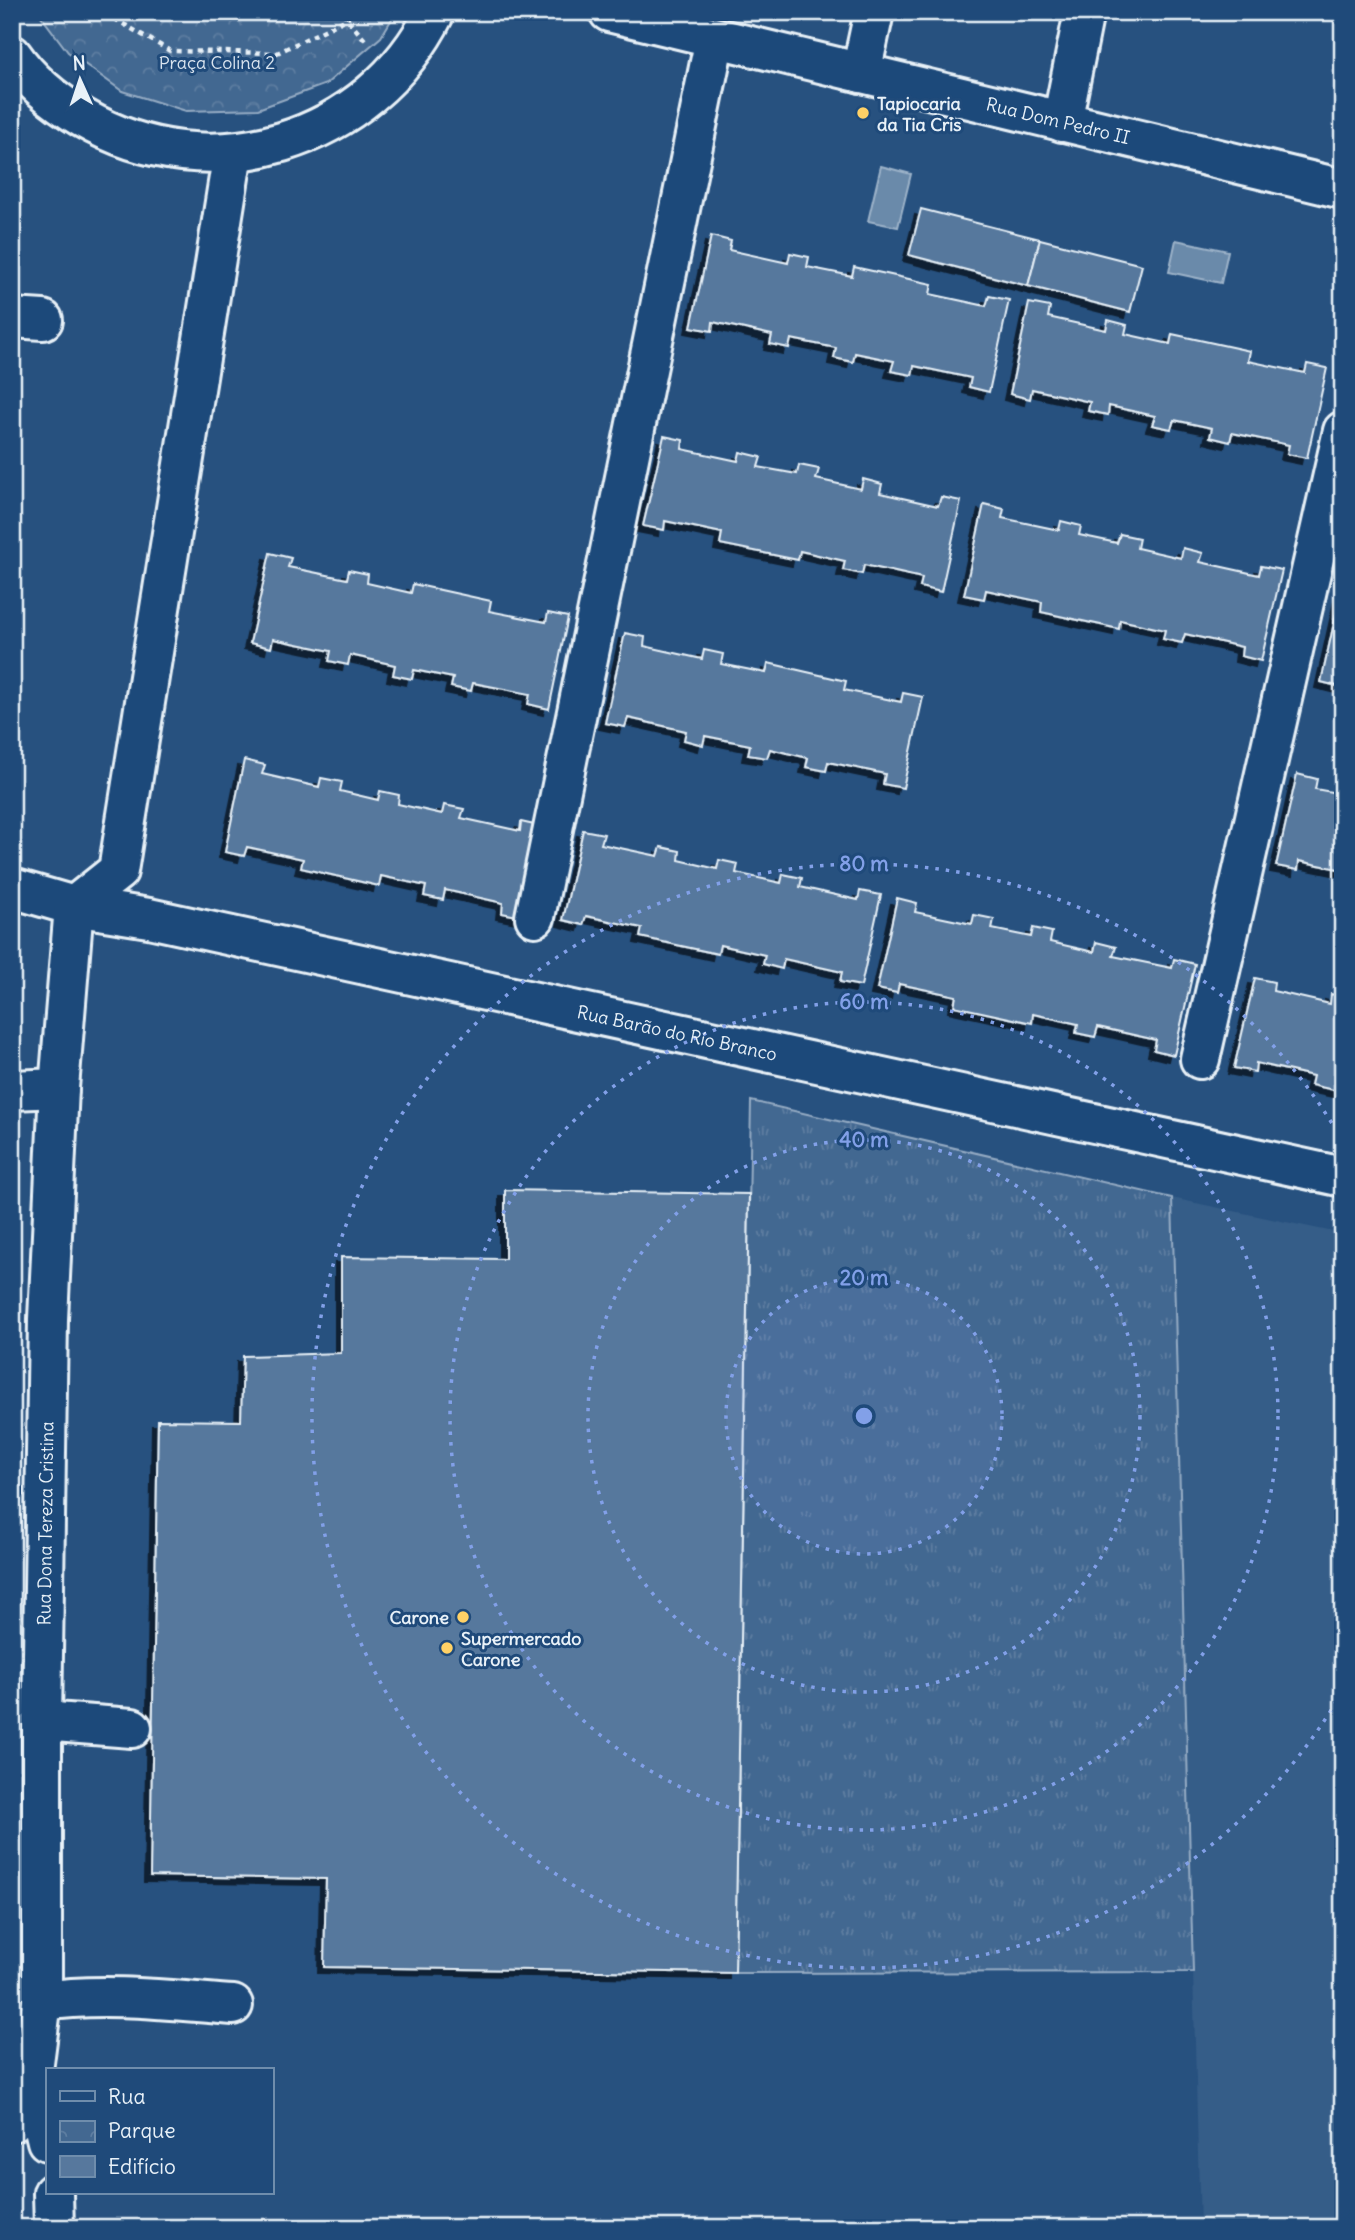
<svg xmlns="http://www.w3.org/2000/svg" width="1355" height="2240" font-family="Delius,sans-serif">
  <defs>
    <pattern id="grass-tufts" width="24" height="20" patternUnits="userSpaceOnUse" patternTransform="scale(1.75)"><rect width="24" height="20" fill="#436891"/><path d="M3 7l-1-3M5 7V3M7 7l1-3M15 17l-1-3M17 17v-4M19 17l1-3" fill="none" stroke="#5e7ea1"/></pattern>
    <pattern id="park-crowns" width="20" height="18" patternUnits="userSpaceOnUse" patternTransform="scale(1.75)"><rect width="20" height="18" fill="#436891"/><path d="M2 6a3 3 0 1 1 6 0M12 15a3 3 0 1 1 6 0" fill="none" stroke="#5e7ea1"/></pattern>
    <filter id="shadow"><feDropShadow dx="-6" dy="6" stdDeviation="0" flood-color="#0009"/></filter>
  </defs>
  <rect width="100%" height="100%" fill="#27517f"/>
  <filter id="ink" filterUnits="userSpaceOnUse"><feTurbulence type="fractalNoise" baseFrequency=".0143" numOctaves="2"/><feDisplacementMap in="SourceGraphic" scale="14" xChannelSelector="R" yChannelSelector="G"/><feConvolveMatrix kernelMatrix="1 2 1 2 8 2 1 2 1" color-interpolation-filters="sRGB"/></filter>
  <g filter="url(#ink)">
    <!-- built -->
    <path fill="#355d88" d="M1172,1198L1343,1234V2228H1200Z"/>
    <!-- grass -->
    <path fill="url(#grass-tufts)" stroke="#96acc4" stroke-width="2" d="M751,1101L1172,1198L1193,1972L735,1973Z"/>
    <!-- park -->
    <path fill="url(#park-crowns)" stroke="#96acc4" stroke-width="2" d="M38,12H396L381,37L326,84L258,109L186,111L122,91L68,52Z"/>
    <!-- water -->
    <g fill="#6b8aaa" stroke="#9db3c9" stroke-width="2">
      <path d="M881,166L911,174L898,227L868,221Z"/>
      <path d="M1176,240L1228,251L1221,283L1169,272Z"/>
    </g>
    <!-- building -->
    <g fill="#57789d" stroke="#e8f1f8" stroke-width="2" filter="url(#shadow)">
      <path d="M921,209L1040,239L1028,286L909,255Z"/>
      <path d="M711,236L731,241L729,250L788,263L790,253L809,257L807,267L852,276L854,267L932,284L930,294L986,306L989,296L1009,300L989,392L969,387L971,378L914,366L912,375L891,371L894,361L855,353L853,362L834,358L836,348L791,339L789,348L770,344L772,335L713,322L712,331L691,327Z"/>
      <path d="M1040,239L1142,265L1130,312L1028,286Z"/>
      <path d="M1029,303L1050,307L1048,317L1106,330L1108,320L1127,325L1125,334L1170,344L1172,334L1250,351L1248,361L1305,373L1307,364L1327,368L1307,458L1287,454L1289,445L1232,433L1230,442L1210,437L1212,428L1174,420L1171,429L1152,425L1155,416L1109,406L1108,415L1088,411L1090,402L1032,389L1030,399L1010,394Z"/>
      <path d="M664,436L683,440L682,449L738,461L740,452L761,457L758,467L797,474L799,465L819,469L816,479L861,489L863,479L882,484L880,493L938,506L941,497L961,501L941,592L920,587L922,578L864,565L862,574L843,570L845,561L800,551L798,560L720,544L722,533L665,521L664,530L643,526Z"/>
      <path d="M984,504L1004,509L1002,518L1059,530L1061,521L1081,526L1079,535L1117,543L1120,534L1139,538L1137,548L1181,558L1183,548L1203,553L1200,562L1259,575L1261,566L1282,570L1261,661L1241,656L1242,647L1185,634L1182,643L1163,639L1165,630L1120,620L1119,629L1041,612L1042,602L986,590L984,599L964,595Z"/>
      <path d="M270,553L291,558L288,567L347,579L349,570L368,574L367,583L411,593L413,584L491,601L489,611L546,622L548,613L568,617L549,709L528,704L530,694L473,683L471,691L451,687L453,678L414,670L412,679L393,675L395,665L350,655L348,665L329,661L331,651L273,639L271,648L250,643Z"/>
      <path d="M1341,591L1343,678L1341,687L1321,682Z"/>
      <path d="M625,633L645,637L644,646L702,659L704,650L723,654L721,664L766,673L768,663L846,681L844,690L901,702L903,693L923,697L903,788L883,784L885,774L828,762L826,771L806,767L808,758L770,749L767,758L748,755L750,745L705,736L703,745L684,740L686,731L628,718L625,727L605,723Z"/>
      <path d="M244,760L265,765L262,774L319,787L321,778L342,782L340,791L378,800L380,791L399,795L398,804L442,814L444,805L464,809L461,818L520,831L521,822L543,827L522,917L502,913L503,903L445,890L443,900L424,896L426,886L381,876L379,886L301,868L303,859L247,847L244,856L225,852Z"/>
      <path d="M1297,774L1317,779L1315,789L1343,794V870L1299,861L1298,870L1276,866Z"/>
      <path d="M583,830L604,834L601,844L658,856L661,847L680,851L679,860L717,869L719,860L738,864L736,873L781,883L783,874L802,878L800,887L858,900L860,891L881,895L861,986L840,982L842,972L784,959L782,969L763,964L765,955L720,945L718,954L640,937L642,928L586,916L583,925L563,920Z"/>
      <path d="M897,898L917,903L915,912L972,924L974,915L994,919L992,929L1031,937L1033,928L1052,932L1050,942L1094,952L1096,942L1116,947L1113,956L1172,968L1174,959L1195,964L1174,1055L1154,1050L1156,1040L1098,1027L1095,1037L1076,1033L1078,1024L1033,1014L1032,1023L954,1006L956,996L899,984L897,993L877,989Z"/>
      <path d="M1255,978L1274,982L1273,991L1330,1004L1331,994L1343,997V1092L1311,1085L1313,1076L1256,1063L1255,1072L1234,1068Z"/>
      <path d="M505,1190L749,1194L735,1973L324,1967L326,1879L150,1876L158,1420L241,1421L243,1356L341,1353V1257L505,1259Z"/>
    </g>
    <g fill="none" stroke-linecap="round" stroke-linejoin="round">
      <!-- minor casing -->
      <g stroke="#e8f1f8" stroke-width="44">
        <g id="minor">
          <path id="s1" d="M609,12L1343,189"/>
          <path d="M12,55C30,81 56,102 83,118C210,192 370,143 435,12"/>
          <path d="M861,73L874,12"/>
          <path d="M1062,122L1084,12"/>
          <path d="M12,318L43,320"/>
          <path id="s2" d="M12,888L74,906L149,918L1343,1177"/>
          <path d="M535,917L715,38"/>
          <path d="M1200,1059L1343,431"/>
          <path d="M12,1090L59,1088"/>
          <path d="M42,1721L132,1728"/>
          <path d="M42,2001C106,1992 169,2000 233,2005"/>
          <path id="s3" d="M47,2141L32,2078L42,2001V1721L48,1319L59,1088L74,906L118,871L233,152"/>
          <path d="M53,2193L54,2228"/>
        </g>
      </g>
      <!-- major casing -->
      <g stroke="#e8f1f8" stroke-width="44">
        <path id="major" d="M12,2122L18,2103L32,2078"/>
      </g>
      <!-- path -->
      <g stroke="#e8f1f8" stroke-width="4.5" stroke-dasharray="5 5" stroke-linecap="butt">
        <path d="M107,12L113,18L170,51L277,53L347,19L351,12"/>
        <path d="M344,12L347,19L365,40"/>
      </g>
      <!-- minor -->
      <use href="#minor" stroke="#1f4a7a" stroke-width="38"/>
      <!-- major -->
      <use href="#major" stroke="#1f4a7a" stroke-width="38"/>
    </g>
  </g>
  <!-- distance rings -->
  <circle cx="864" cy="1416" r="138" fill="#82a0e8" fill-opacity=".12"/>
  <g fill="none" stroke="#82a0e8" stroke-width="3.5" stroke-dasharray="3.5 7">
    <circle cx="864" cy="1416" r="138"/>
    <circle cx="864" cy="1416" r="276"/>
    <circle cx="864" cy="1416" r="414"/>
    <path d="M1342 1692A552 552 0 1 1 1342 1140"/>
  </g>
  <!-- markers -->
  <g fill="#ffd166" stroke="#1f4a7a" stroke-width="2.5">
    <circle cx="863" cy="113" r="7"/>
    <circle cx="463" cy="1617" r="7"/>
    <circle cx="447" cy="1648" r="7"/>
  </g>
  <g text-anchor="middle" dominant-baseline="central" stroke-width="6" stroke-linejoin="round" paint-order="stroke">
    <!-- park labels -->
    <g font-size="18" fill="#d8e3ee" stroke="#1f4a7a">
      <text x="217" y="62">Praça Colina 2</text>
    </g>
    <!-- poi labels -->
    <g font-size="18" font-weight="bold" fill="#e8f1f8" stroke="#1f4a7a" text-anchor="start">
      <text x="877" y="103">Tapiocaria<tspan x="877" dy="21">da Tia Cris</tspan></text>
      <text x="449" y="1617" text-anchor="end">Carone</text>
      <text x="461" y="1638">Supermercado<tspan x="461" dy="21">Carone</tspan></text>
    </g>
    <!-- street labels -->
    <g font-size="18" fill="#e8f1f8" stroke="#1f4a7a">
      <text stroke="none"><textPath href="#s1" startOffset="462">Rua Dom Pedro II</textPath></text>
      <text stroke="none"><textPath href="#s2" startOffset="681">Rua Barão do Río Branco</textPath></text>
      <text stroke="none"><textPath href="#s3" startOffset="620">Rua Dona Tereza Cristina</textPath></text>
    </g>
  </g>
  <circle cx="864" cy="1416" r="10" fill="#82a0e8" stroke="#1f4a7a" stroke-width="3.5"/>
  <g font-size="21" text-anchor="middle" font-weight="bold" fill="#82a0e8" stroke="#1f4a7a" stroke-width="6" stroke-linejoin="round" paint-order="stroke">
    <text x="864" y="871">80 m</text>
    <text x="864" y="1009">60 m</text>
    <text x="864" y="1147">40 m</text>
    <text x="864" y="1285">20 m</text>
  </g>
  <!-- margin -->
  <rect width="1355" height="2240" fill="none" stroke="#1f4a7a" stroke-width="42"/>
  <rect x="21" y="21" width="1313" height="2198" fill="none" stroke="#e8f1f8" stroke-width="2.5" filter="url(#ink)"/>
  <!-- legend -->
  <rect x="46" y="2068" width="228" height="126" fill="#1f4a7a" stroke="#6f8dac" stroke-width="2"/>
  <rect x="60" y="2091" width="35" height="10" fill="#1f4a7a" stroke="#6f8dac" stroke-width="2"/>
  <text x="108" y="2104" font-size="21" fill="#e8f1f8">Rua</text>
  <rect x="60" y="2121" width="35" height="21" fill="url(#park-crowns)" stroke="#6f8dac" stroke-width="2"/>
  <text x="108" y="2138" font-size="21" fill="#e8f1f8">Parque</text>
  <rect x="60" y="2156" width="35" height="21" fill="#57789d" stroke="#6f8dac" stroke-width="2"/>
  <text x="108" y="2174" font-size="21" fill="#e8f1f8">Edifício</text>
  <!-- north arrow -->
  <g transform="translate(80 80) rotate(357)" stroke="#1f4a7a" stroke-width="5" paint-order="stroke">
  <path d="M0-5L12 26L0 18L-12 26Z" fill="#e8f1f8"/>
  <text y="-10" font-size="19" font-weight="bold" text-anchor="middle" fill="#e8f1f8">N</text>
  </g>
</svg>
